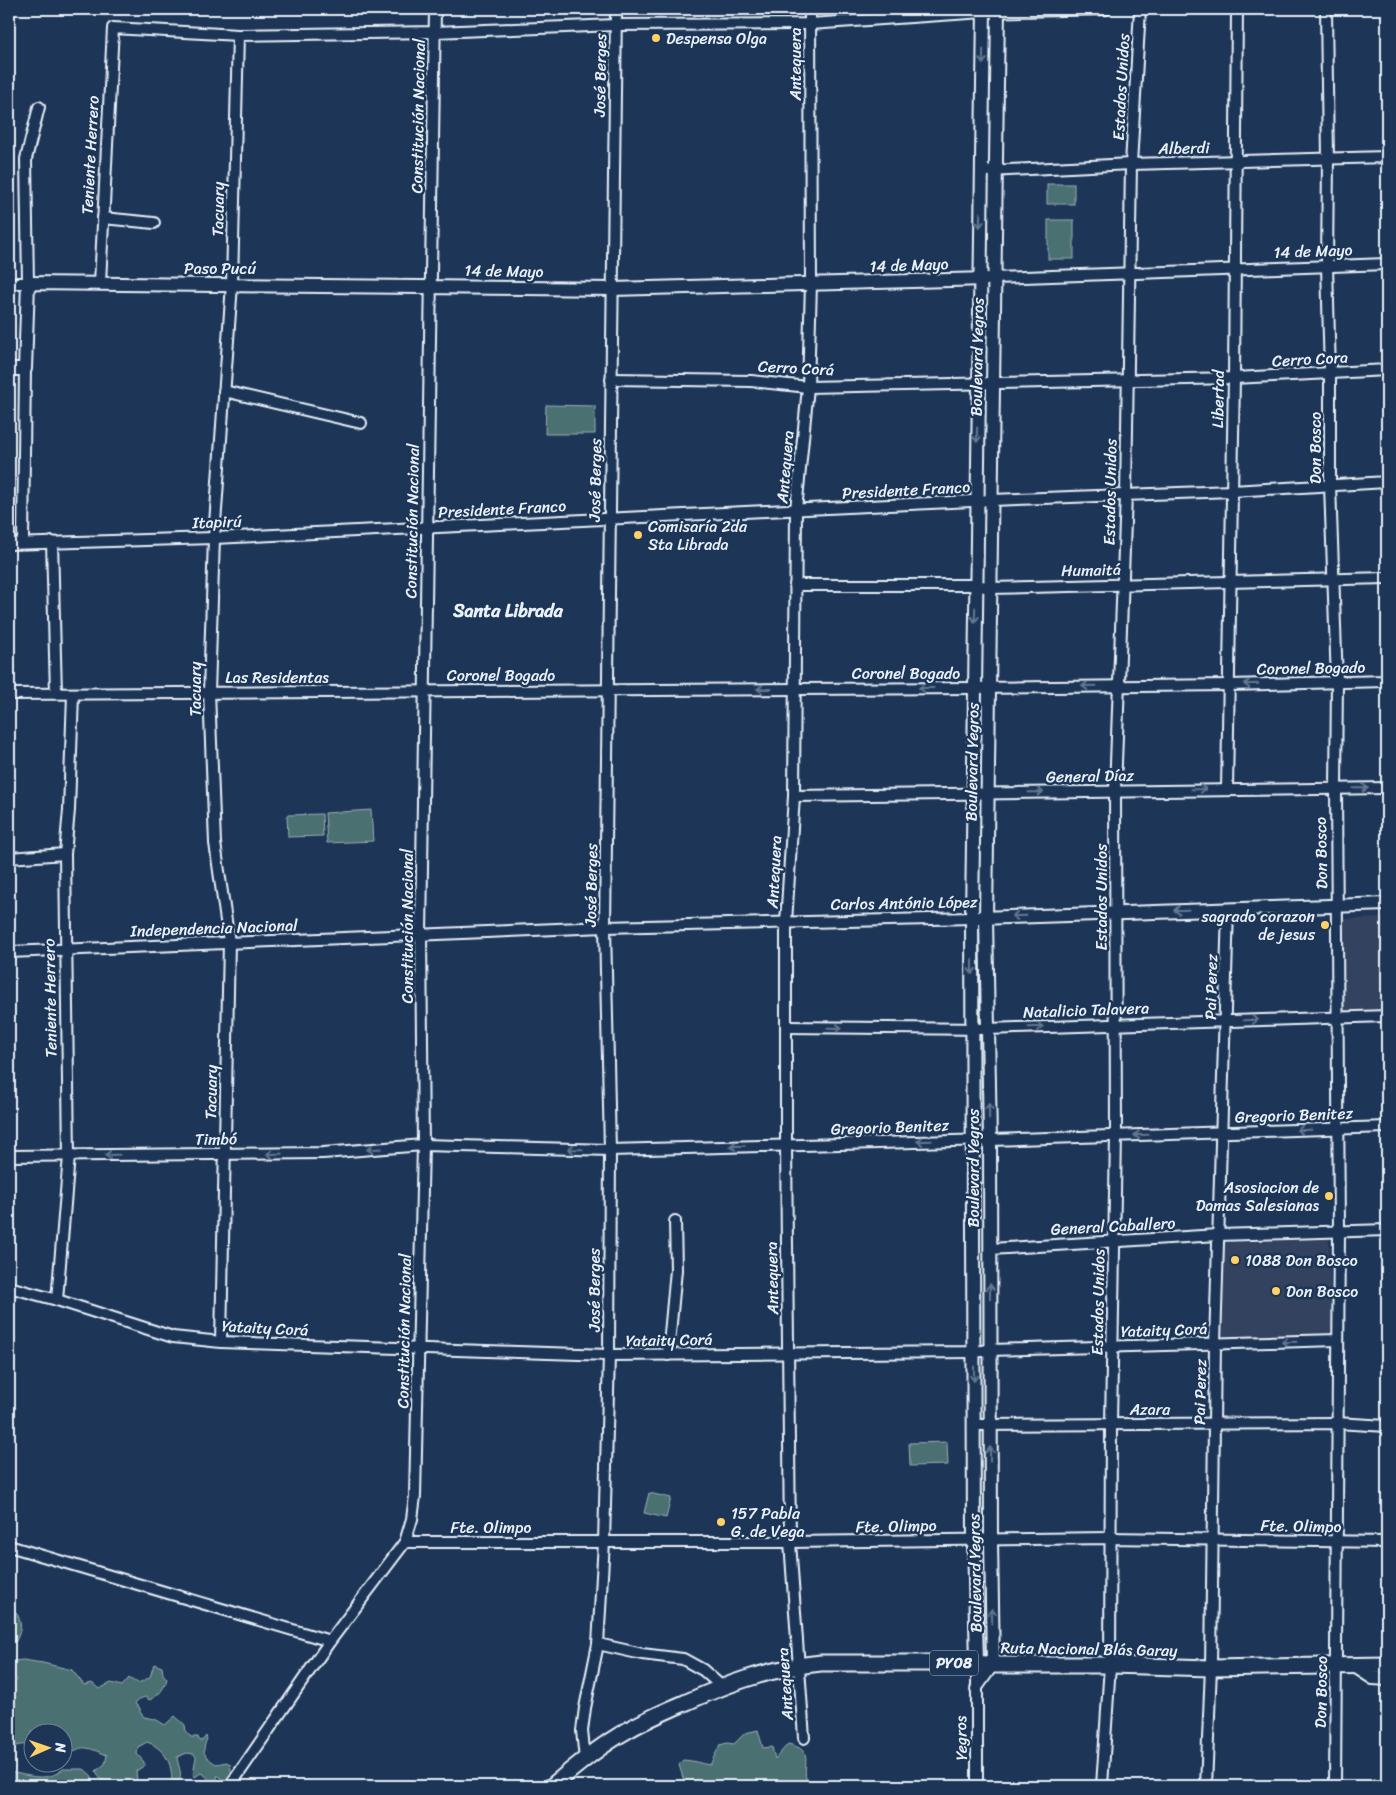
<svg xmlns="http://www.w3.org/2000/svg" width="1396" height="1795" font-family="Sriracha,sans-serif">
  <rect width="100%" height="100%" fill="#1d3557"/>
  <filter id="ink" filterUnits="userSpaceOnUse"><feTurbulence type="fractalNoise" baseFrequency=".02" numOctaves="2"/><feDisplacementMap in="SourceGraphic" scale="10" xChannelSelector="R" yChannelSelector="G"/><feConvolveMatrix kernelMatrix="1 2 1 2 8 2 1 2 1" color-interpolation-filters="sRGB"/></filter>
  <g filter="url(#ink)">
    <!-- built -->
    <g fill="#33435e">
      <path d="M1387,918V1016L1340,1017L1339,919Z"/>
      <path d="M1329,1239L1332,1338L1223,1342L1220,1243Z"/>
    </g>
    <!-- green -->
    <g fill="#4b7072" stroke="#9ab0b5">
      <rect x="1047" y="184" width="27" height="20"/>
      <rect x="1048" y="220" width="26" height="39"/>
      <path d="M546,405L595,406V434H545Z"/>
      <path d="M371,810L373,841L327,843L325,813Z"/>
      <path d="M322,814L323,836L288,837L287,815Z"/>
      <path d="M947,1442L948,1465L910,1466L909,1443Z"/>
      <path d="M649,1493L671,1498L666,1518L644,1513Z"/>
      <path d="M9,1610L16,1612C22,1623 22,1629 16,1641H9Z"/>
      <path d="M23,1660L43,1663L72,1670L84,1685L92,1683L99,1689L111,1683L122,1686L129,1678C139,1685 139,1683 150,1677L154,1664L162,1667L163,1674L167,1679C164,1689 159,1696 149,1700L146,1697C142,1698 137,1699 135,1704L140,1708V1712L144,1717L155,1719L165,1725L175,1716L185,1725L186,1732L191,1737H198L199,1740L202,1741L206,1736L207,1739C201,1753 204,1756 216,1764L227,1762L230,1764L232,1774L230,1778L223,1780L218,1775L217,1778L219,1786H211C207,1780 210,1778 201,1773L195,1777L193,1774L196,1757L194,1754L187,1753L177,1757C178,1768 186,1778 174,1786C171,1781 172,1776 171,1770C169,1757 159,1746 147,1742L138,1747L137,1754L144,1762V1766L136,1771L137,1781L134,1784L124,1783L118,1780L111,1781L101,1780L96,1771L105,1764L107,1755C98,1752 85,1744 76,1750C72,1753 71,1756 66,1758L63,1754L62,1732H32V1747C24,1743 16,1745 9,1750V1687L17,1680L11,1672L13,1661Z"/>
      <path d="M758,1730L763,1748L772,1747L775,1759L788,1744C814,1750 803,1761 806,1779L819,1781L824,1786H690L685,1784L679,1765L683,1760C693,1760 701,1764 710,1765L720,1745L727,1743L734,1744L745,1733Z"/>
      <path d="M63,1769H84L92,1776V1786H9V1772C28,1775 47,1783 63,1769Z"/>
    </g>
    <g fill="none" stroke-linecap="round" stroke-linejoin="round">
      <!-- minor casing -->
      <g stroke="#e8f1f8" stroke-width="14">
        <g id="minor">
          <path d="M1326,9L1328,159L1327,266L1330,373V485L1337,682L1336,788L1339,1232L1335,1786"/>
          <path d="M989,171L1131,164L1387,157"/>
          <path d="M103,218L154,223"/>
          <path d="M995,278L1387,264"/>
          <path d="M9,283H28L26,159L39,107"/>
          <path d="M100,283L113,28L238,35L435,32L616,25L810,24L984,12L1106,9"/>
          <path d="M611,379L751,381L808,387L1234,378L1387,370"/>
          <path d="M224,391L361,423"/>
          <path d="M52,542L56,693"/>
          <path d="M23,543L25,369"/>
          <path d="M9,544L214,538L992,500L1232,491L1387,482"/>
          <path d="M795,585H976L990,588L1387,578"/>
          <path d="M9,694L974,688L1229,685L1387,681"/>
          <path d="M1227,789L1234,378L1237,9"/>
          <path d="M794,796L1387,788"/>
          <path d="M9,858L65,854"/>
          <path d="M9,952L605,927L972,918"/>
          <path d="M786,1027L987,1029L1387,1016"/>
          <path d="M9,1156L323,1153L423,1145L610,1150L990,1140L1387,1127"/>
          <path d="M990,1249L1218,1235L1387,1230"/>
          <path d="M9,1287L57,1300L173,1337L221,1342L609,1355L974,1352L990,1350L1338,1340"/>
          <path d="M57,1300L69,1156L65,854L69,810L73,694"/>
          <path d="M221,1342L229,942L215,843L209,692L214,538L232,284L238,35"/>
          <path d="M668,1355L676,1270L675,1221"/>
          <path d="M974,1425L1336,1423L1387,1426"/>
          <path d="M405,1542H790L1109,1538L1387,1542"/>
          <path d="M9,1546L330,1641"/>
          <path d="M598,1644L642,1654L683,1659L703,1670L721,1686"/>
          <path d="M977,1663V1786"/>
          <path d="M976,1689L993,1665"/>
          <path d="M804,1738L790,1542L786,1145V923L794,796L796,510L808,387L811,284L810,9"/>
          <path d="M585,1759L582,1731L585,1708L598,1644L604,1542L609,1355L610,1150L605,927L616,9"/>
          <path d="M230,1786L330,1641L405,1542L412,1519L415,1496L423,1145L421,934L435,9"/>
          <path d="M1102,1786L1110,1665L1111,1424L1116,1136L1115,790L1126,495L1131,164L1140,9"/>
          <path d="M1206,1786L1211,1668L1215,1344L1228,909"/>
        </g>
      </g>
      <!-- major casing -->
      <g stroke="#e8f1f8" stroke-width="16">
        <g id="major">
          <path d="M9,369H25L28,283L612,289L987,279"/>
          <path d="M979,918L1387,904"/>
          <path d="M977,1663L974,1540L972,918L984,9"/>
          <path d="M993,1665L991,1541L990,1140L986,918L998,9"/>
          <path d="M1353,1665L1373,1678L1387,1679"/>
        </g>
      </g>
      <!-- highway casing -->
      <g stroke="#e8f1f8" stroke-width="19">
        <path id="highway" d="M552,1786C576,1766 601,1745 628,1730C645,1720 662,1713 680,1705C727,1684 769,1668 821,1663H977L993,1665H1110L1211,1668L1387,1665"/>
      </g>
      <!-- minor -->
      <use href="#minor" stroke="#1d3557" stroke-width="10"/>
      <!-- major -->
      <use href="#major" stroke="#1d3557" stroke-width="12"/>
      <!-- highway -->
      <use href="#highway" stroke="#1d3557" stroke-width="15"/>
    </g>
    <!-- one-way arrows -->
    <defs><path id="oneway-shaft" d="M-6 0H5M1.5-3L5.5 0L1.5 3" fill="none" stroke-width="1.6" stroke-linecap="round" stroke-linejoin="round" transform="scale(1.25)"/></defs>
    <g stroke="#64778f">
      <use href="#oneway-shaft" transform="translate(983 57) rotate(91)"/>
      <use href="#oneway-shaft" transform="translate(980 220) rotate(91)"/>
      <use href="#oneway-shaft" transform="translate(977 435) rotate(91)"/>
      <use href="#oneway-shaft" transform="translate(975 615) rotate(91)"/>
      <use href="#oneway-shaft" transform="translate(1251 684) rotate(178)"/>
      <use href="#oneway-shaft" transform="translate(1089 686) rotate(179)"/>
      <use href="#oneway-shaft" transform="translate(926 688) rotate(180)"/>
      <use href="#oneway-shaft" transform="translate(764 689) rotate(180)"/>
      <use href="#oneway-shaft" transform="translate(1361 788) rotate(-1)"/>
      <use href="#oneway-shaft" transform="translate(1199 789) rotate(-1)"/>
      <use href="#oneway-shaft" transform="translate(1036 792) rotate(-1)"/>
      <use href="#oneway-shaft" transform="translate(1181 910) rotate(178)"/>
      <use href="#oneway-shaft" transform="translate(1019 916) rotate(178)"/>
      <use href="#oneway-shaft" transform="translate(972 967) rotate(90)"/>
      <use href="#oneway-shaft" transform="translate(1251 1020) rotate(-2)"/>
      <use href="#oneway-shaft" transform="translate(1036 1027) rotate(-2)"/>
      <use href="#oneway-shaft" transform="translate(835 1028) rotate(1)"/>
      <use href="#oneway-shaft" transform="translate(989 1111) rotate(-91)"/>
      <use href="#oneway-shaft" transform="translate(1304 1130) rotate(178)"/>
      <use href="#oneway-shaft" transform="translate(1141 1135) rotate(178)"/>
      <use href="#oneway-shaft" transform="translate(924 1141) rotate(178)"/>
      <use href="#oneway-shaft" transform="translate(737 1146) rotate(178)"/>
      <use href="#oneway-shaft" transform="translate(374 1149) rotate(176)"/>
      <use href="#oneway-shaft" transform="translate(575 1149) rotate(-179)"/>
      <use href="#oneway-shaft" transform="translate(274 1154) rotate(179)"/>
      <use href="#oneway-shaft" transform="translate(112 1155) rotate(179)"/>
      <use href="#oneway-shaft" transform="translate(990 1291) rotate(-90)"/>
      <use href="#oneway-shaft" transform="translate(1289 1342) rotate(178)"/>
      <use href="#oneway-shaft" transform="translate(974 1374) rotate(90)"/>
      <use href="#oneway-shaft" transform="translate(990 1454) rotate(-90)"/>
      <use href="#oneway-shaft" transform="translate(992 1616) rotate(-91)"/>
    </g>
  </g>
  <!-- markers -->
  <g fill="#ffd166" stroke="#1d3557" stroke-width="2">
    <circle cx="656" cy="38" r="5"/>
    <circle cx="638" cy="535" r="5"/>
    <circle cx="1325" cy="925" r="5"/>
    <circle cx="1329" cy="1196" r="5"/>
    <circle cx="1235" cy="1260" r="5"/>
    <circle cx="1276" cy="1291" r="5"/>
    <circle cx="721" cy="1522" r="5"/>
  </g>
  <g text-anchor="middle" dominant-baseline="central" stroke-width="5" stroke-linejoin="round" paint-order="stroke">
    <!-- shield labels -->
    <rect fill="#1d3557" stroke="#abb9c8" stroke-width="1" x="930" y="1650.5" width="48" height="25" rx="4"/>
    <g font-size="15" font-weight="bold" fill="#e8f1f8">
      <text x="954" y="1663">PY08</text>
    </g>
    <!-- poi labels -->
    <g font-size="16" fill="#e8f1f8" stroke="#1d3557" text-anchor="start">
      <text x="666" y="38">Despensa Olga</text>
      <text x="648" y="526">Comisaría 2da<tspan x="648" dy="18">Sta Librada</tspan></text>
      <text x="1315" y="916" text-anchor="end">sagrado corazon<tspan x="1315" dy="18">de jesus</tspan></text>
      <text x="1319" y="1187" text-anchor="end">Asosiacion de<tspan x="1319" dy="18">Damas Salesianas</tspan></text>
      <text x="1245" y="1260">1088 Don Bosco</text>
      <text x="1286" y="1291">Don Bosco</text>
      <text x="731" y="1513">157 Pabla<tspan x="731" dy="18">G. de Vega</tspan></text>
    </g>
    <!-- street labels -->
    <g font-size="16" fill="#e8f1f8" stroke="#1d3557">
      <text transform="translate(795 64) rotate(-90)">Antequera</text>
      <text transform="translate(600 75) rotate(-89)">José Berges</text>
      <text transform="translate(1121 87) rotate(-87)">Estados Unidos</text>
      <text transform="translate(418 116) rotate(-89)">Constitución Nacional</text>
      <text transform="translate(1184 148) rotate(-1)">Alberdi</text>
      <text transform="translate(90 155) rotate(-87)">Teniente Herrero</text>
      <text transform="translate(218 209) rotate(-89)">Tacuary</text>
      <text transform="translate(1313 251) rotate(-2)">14 de Mayo</text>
      <text transform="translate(909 265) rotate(-2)">14 de Mayo</text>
      <text x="220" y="268">Paso Pucú</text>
      <text transform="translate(504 271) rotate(1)">14 de Mayo</text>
      <text transform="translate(977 357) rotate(-89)">Boulevard Yegros</text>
      <text transform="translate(1310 359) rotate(-3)">Cerro Cora</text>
      <text transform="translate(796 368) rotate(3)">Cerro Corá</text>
      <text transform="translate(1218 399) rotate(-89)">Libertad</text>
      <text transform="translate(1315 448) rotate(-90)">Don Bosco</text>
      <text transform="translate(785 467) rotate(-85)">Antequera</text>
      <text transform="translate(595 480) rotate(-89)">José Berges</text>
      <text transform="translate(906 490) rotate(-3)">Presidente Franco</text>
      <text transform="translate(1110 492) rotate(-89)">Estados Unidos</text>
      <text transform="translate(502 509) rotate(-3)">Presidente Franco</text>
      <text transform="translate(412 521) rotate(-89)">Constitución Nacional</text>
      <text transform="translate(217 522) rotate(-2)">Itapirú</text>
      <text transform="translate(1091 570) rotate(-1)">Humaitá</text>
      <text transform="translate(1311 668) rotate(-1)">Coronel Bogado</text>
      <text x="906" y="673">Coronel Bogado</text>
      <text x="501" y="675">Coronel Bogado</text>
      <text x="277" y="677">Las Residentas</text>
      <text transform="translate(195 689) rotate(-90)">Tacuary</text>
      <text transform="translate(972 762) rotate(-89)">Boulevard Yegros</text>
      <text transform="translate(1090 776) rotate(-1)">General Díaz</text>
      <text transform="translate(1321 853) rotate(-91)">Don Bosco</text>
      <text transform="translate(774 872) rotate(-87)">Antequera</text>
      <text transform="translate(591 885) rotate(-89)">José Berges</text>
      <text transform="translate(1101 897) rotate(-90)">Estados Unidos</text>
      <text transform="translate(904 903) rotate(-1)">Carlos António López</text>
      <text transform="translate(407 926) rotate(-90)">Constitución Nacional</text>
      <text transform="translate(214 928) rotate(-2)">Independencia Nacional</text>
      <text transform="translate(1211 987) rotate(-89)">Pai Perez</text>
      <text transform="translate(50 998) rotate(-91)">Teniente Herrero</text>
      <text transform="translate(1086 1010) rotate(-2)">Natalicio Talavera</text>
      <text transform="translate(211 1092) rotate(-89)">Tacuary</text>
      <text transform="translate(1294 1115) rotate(-2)">Gregorio Benitez</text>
      <text transform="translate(890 1127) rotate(-2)">Gregorio Benitez</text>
      <text transform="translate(216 1139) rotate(-1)">Timbó</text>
      <text transform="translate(973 1168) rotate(-90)">Boulevard Yegros</text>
      <text transform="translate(1113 1226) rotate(-3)">General Caballero</text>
      <text transform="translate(772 1278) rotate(-91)">Antequera</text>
      <text transform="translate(594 1290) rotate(-90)">José Berges</text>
      <text transform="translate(1098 1302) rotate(-89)">Estados Unidos</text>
      <text transform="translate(265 1328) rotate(3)">Yataity Corá</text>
      <text transform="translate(1164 1330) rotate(-2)">Yataity Corá</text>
      <text transform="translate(404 1331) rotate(-89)">Constitución Nacional</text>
      <text transform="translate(669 1340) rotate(-1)">Yataity Corá</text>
      <text transform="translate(1200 1392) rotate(-89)">Pai Perez</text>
      <text x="1150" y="1409">Azara</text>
      <text transform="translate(896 1526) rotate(-1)">Fte. Olimpo</text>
      <text transform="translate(1301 1526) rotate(1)">Fte. Olimpo</text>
      <text x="491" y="1527">Fte. Olimpo</text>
      <text transform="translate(975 1573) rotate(-91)">Boulevard Yegros</text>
      <text transform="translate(1089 1649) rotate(1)">Ruta Nacional Blás Garay</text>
      <text transform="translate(785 1684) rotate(-94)">Antequera</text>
      <text transform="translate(1321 1692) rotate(-89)">Don Bosco</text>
      <text transform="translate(961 1738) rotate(-91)">Yegros</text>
    </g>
    <!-- neighbourhood labels -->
    <g font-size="18" font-weight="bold" fill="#e8f1f8" stroke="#1d3557">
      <text x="508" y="611">Santa Librada</text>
    </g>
  </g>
  <!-- margin -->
  <rect width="1396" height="1795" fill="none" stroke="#1d3557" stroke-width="30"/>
  <rect x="15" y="15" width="1366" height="1765" fill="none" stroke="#e8f1f8" stroke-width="2" filter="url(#ink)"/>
  <!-- north arrow -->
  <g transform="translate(48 1748) rotate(88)"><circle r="24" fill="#1d3557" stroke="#6e8097"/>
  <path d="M0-4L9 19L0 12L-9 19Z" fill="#ffd166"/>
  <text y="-8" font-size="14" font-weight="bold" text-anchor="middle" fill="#e8f1f8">N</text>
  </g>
</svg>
